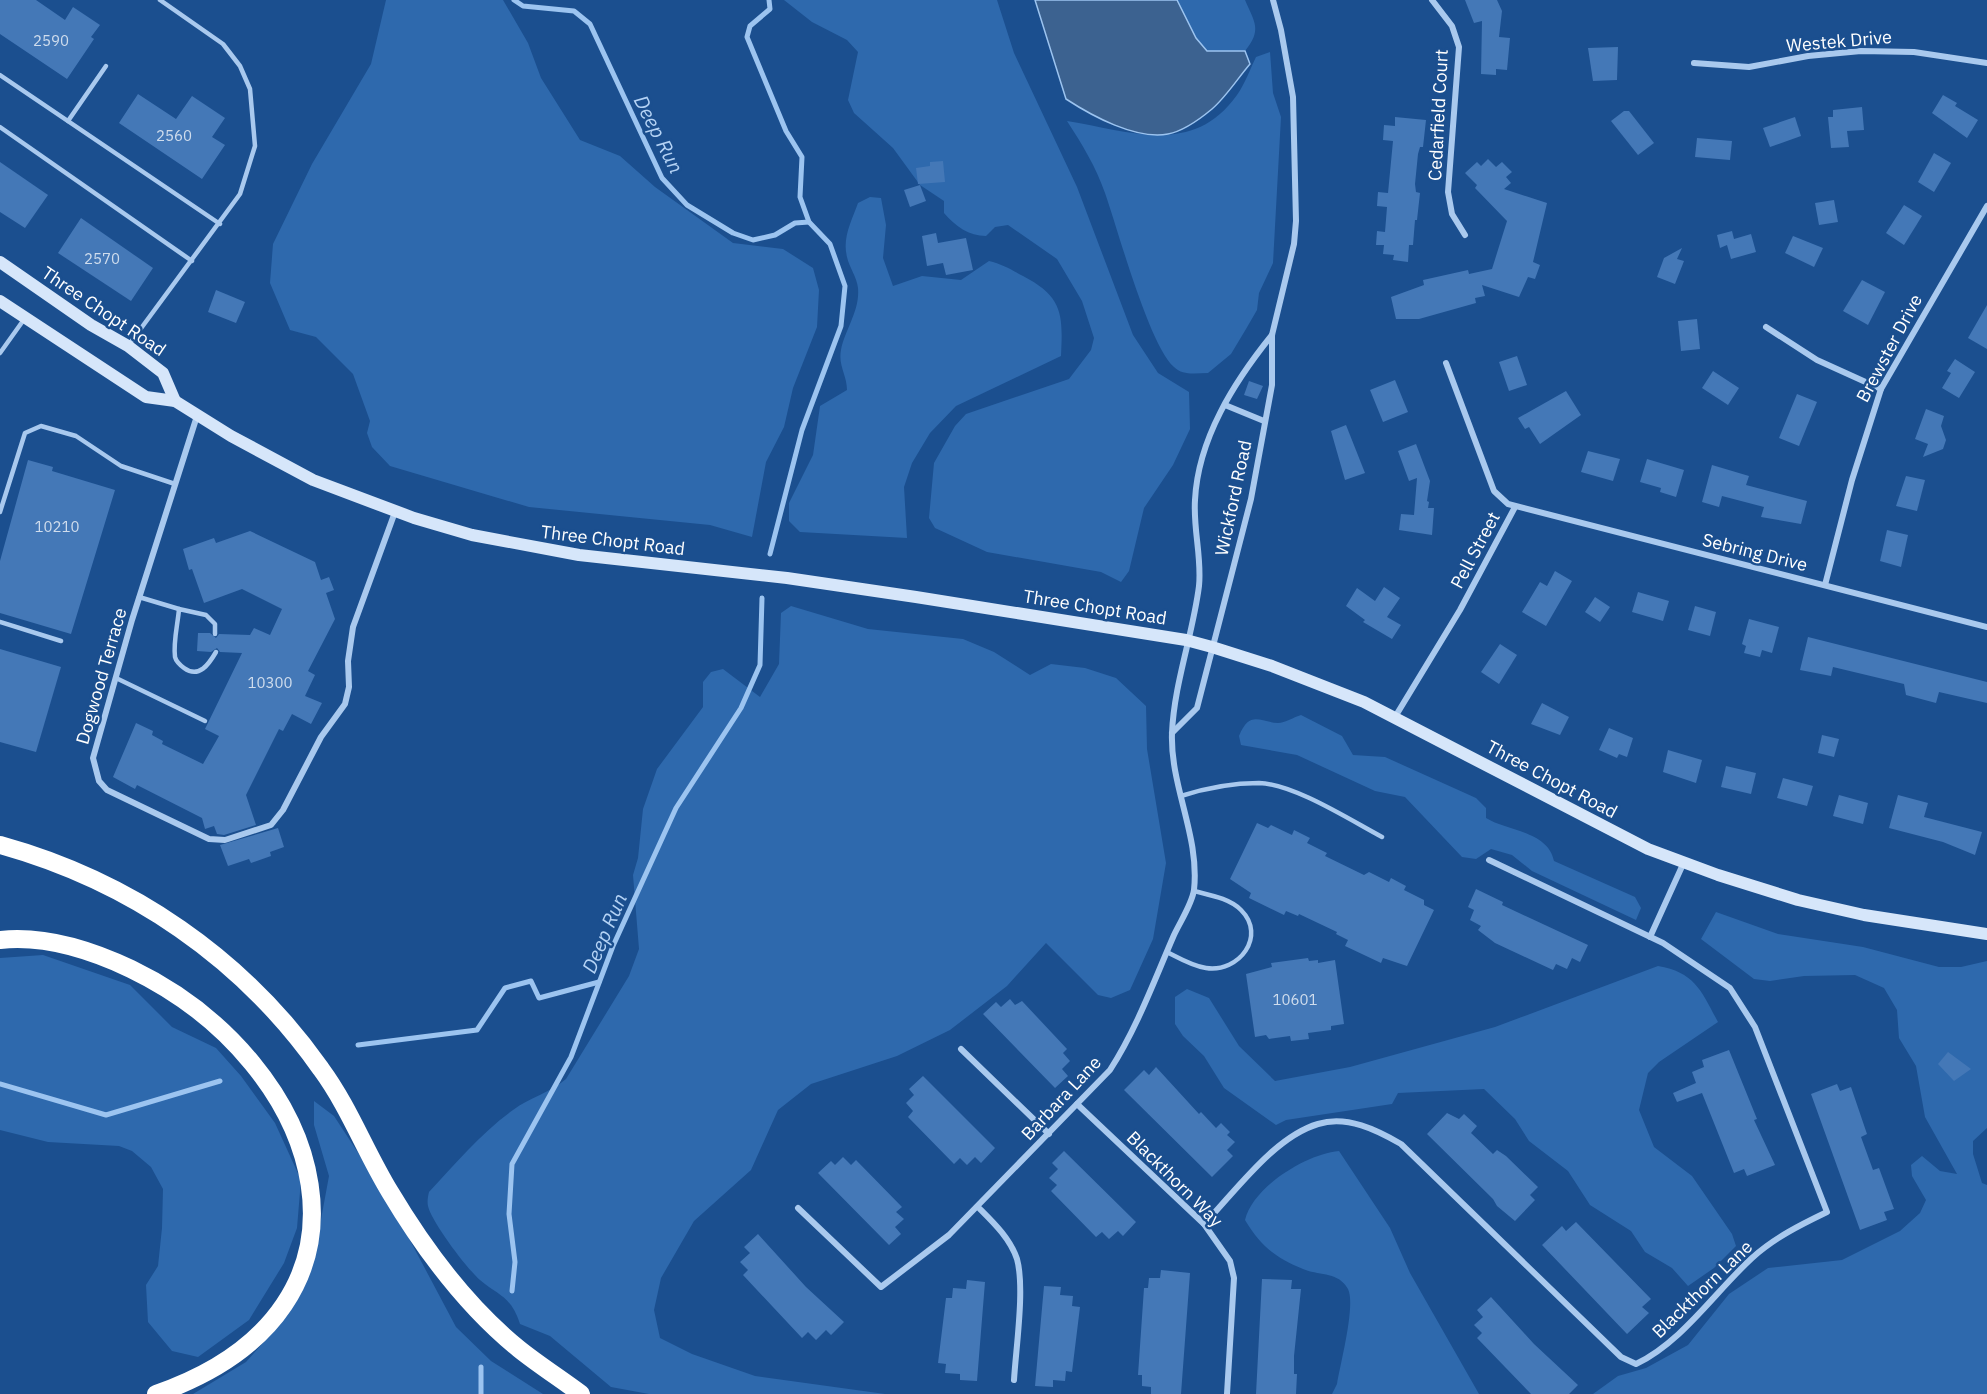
<svg xmlns="http://www.w3.org/2000/svg" width="1987" height="1394" font-family="'IBM Plex Sans',sans-serif">
  <rect width="100%" height="100%" fill="#1b4f8f"/>
  <!-- green -->
  <g fill="#2e69ad">
    <path d="M386,0H503L528,43L541,78L580,140L620,156L655,187L733,243L783,249L813,268L819,290L817,327L793,388L784,427L766,462L752,537L710,525L529,507L390,466L372,447L367,433L370,421L353,374L316,337L290,330L270,283L273,244L312,164L371,64Z"/>
    <path d="M784,0H997L1014,53L1077,187L1133,335L1158,373L1189,392L1190,429L1173,465L1144,508L1129,571L1121,582L1101,572L987,552L935,528L929,518L934,463L955,426L966,414L1069,379L1091,350L1094,338L1082,301L1057,259L1008,225L995,227L986,236C969,236 955,226 944,213V201L920,185L893,148L854,113L848,100L858,52L847,40L812,22Z"/>
    <path d="M1177,0H1245C1255,23 1262,30 1245,51H1207L1196,38Z"/>
    <path d="M1270,52L1273,93L1281,117L1273,263L1259,293L1257,310L1246,329L1231,354L1208,373C1196,373 1183,376 1174,367C1149,345 1118,230 1105,193C1096,167 1082,144 1067,121C1130,131 1193,157 1237,95C1245,84 1250,69 1256,57Z"/>
    <path d="M870,197L881,198L886,225L883,258L893,286L922,276L961,280L989,261C1002,264 1012,270 1023,276C1063,297 1063,314 1061,356L956,406L930,433L912,463L904,487L907,538L800,532L789,521V503L813,455L820,406L847,390C847,375 838,366 841,350C845,329 860,311 858,288C857,277 849,267 847,257C842,238 852,220 858,203Z"/>
    <path d="M791,606L868,629L963,639L994,652L1030,675L1051,664L1085,668L1116,678L1146,706L1147,749L1166,863L1153,939L1130,990L1111,998L1098,995L1046,943L1007,986L950,1030L897,1056L811,1084L778,1110L751,1170L694,1221L661,1278L654,1310L660,1338L692,1354L755,1376L885,1394H649L611,1387L550,1336L520,1324C511,1296 499,1296 480,1280C467,1269 431,1221 428,1206C427,1202 428,1196 429,1192C455,1164 482,1132 513,1110C530,1097 550,1093 566,1079L629,976L639,949L633,875L638,858L643,809L657,769L703,707V682L711,672L723,669L760,697L779,664L781,613Z"/>
    <path d="M1301,715L1342,736L1353,755L1385,757L1476,798L1486,808V818C1507,831 1548,831 1554,861L1635,897L1641,908L1636,920L1532,871L1512,855L1491,849L1476,859L1462,857L1405,797L1375,791L1297,755L1241,745L1239,736C1250,710 1259,722 1278,723C1285,723 1294,717 1301,715Z"/>
    <path d="M1716,912L1778,934L1863,947L1939,967H1961L1987,961V1128L1973,1141V1154L1982,1183L1987,1185V1394H1593L1618,1376L1646,1368L1688,1345L1729,1294L1768,1268L1842,1260L1900,1231L1920,1213L1926,1200L1912,1176L1911,1165L1922,1156L1940,1171L1957,1174L1925,1117L1916,1066L1899,1038L1897,1010L1884,988L1855,975L1804,976L1770,981L1754,979L1701,939Z"/>
    <path d="M43,955L130,985L172,1027L216,1048L241,1076L275,1123L301,1180L297,1228L284,1263L249,1320L198,1357L172,1351L148,1322L146,1285L158,1266L162,1228L163,1189L151,1167L132,1151L119,1146L48,1142L0,1130V958Z"/>
    <path d="M1658,966C1695,972 1702,992 1718,1022L1659,1062L1648,1073L1639,1110L1654,1147L1692,1176L1732,1234L1736,1246L1714,1268L1688,1286L1672,1268L1645,1252L1631,1231L1590,1205L1568,1171L1529,1141L1515,1119L1484,1089L1398,1093L1392,1104L1286,1120L1276,1125L1224,1088L1204,1056L1183,1036L1175,1024V997L1187,989L1209,998L1239,1046L1275,1081L1350,1067L1495,1027Z"/>
    <path d="M314,1101L334,1116L387,1197L456,1327L491,1361L543,1394H193L246,1362L279,1325L297,1295L317,1241L329,1176L314,1125Z"/>
    <path d="M1339,1151L1390,1228L1410,1273L1479,1394H1332L1337,1384C1340,1365 1356,1305 1348,1289C1338,1271 1319,1276 1303,1269C1274,1257 1261,1246 1245,1220C1253,1187 1306,1154 1339,1151Z"/>
  </g>
  <!-- water -->
  <path fill="#3c6290" stroke="#9cc4f0" stroke-width="1.5" d="M1035,0H1177L1196,38L1207,51H1245L1250,64C1238,78 1226,97 1212,109C1200,119 1184,131 1168,134C1136,140 1092,116 1066,99Z"/>
  <g fill="none" stroke-linecap="round" stroke-linejoin="round">
    <!-- stream -->
    <g stroke="#9cc4f0" stroke-width="5">
      <path d="M514,0L523,6L574,11L590,24L662,178L687,205L733,233L753,240L775,235L795,223L809,222"/>
      <path d="M769,0L770,9L750,26L747,37L786,131L802,157L800,197L809,222L830,244L845,286L841,326L802,430L770,554"/>
      <path d="M358,1045L477,1030L505,988L531,981L539,998L599,982"/>
      <path d="M0,1084L106,1115L220,1081"/>
      <path d="M512,1291L515,1262L509,1214L512,1164L571,1057L613,946L676,808L741,708L760,665L762,598"/>
      <path d="M481,1367V1394"/>
    </g>
  </g>
  <!-- building -->
  <g fill="#4478b7">
    <path d="M0,0H36L65,20L73,7L100,25L91,37L94,39L67,79L0,34Z"/>
    <path d="M1465,0H1497L1502,11L1499,37L1510,38L1507,70L1496,69V75L1481,74L1482,21L1474,23Z"/>
    <path d="M1618,47L1617,80L1593,81L1588,48Z"/>
    <path d="M138,94L176,119L192,96L225,118L212,137L225,145L202,179L119,123Z"/>
    <path d="M1943,95L1957,103L1955,106L1978,120L1967,138L1932,113Z"/>
    <path d="M1862,107L1864,130L1847,131L1849,147L1831,148L1828,117H1833V110Z"/>
    <path d="M1624,111H1629L1654,143L1638,155L1611,121Z"/>
    <path d="M1395,117L1426,120L1423,147H1420L1418,154L1415,184L1416,192L1420,193L1417,220H1415L1413,245H1409L1408,262L1393,260L1394,255L1383,254L1384,245H1376L1377,231L1385,232L1387,207L1377,206L1378,192L1388,193L1393,141L1383,140L1384,125L1395,126Z"/>
    <path d="M1795,117L1801,136L1770,147L1763,128Z"/>
    <path d="M1697,138L1732,141L1730,160L1695,157Z"/>
    <path d="M1934,153L1951,163L1934,192L1918,182Z"/>
    <path d="M1488,159L1496,167L1502,162L1512,172L1506,177L1511,183L1504,189L1547,203L1533,262L1540,265L1535,279L1528,277L1519,297L1482,285L1485,296L1475,298L1476,303L1419,319H1396L1391,297L1424,285L1423,280L1468,270L1469,274L1492,269L1507,221L1475,188L1477,185L1465,173L1477,162L1481,166Z"/>
    <path d="M943,161L945,182L918,184L916,168L930,166V162Z"/>
    <path d="M0,162L48,195L25,228L0,212Z"/>
    <path d="M920,185L926,201L910,207L904,190Z"/>
    <path d="M1834,200L1838,222L1819,225L1815,203Z"/>
    <path d="M1904,205L1922,216L1904,245L1886,233Z"/>
    <path d="M81,218L153,268L131,301L58,253Z"/>
    <path d="M1732,231L1734,239L1751,234L1756,252L1731,259L1727,245L1720,248L1717,235Z"/>
    <path d="M936,233L938,243L966,238L973,270L946,275L943,263L927,266L922,236Z"/>
    <path d="M1793,236L1823,248L1814,267L1785,253Z"/>
    <path d="M1682,248L1677,259L1684,261L1675,284L1657,277L1664,258Z"/>
    <path d="M1862,280L1885,292L1868,325L1843,311Z"/>
    <path d="M216,290L245,302L236,323L208,312Z"/>
    <path d="M1987,305V349L1968,338Z"/>
    <path d="M1697,319L1700,349L1681,351L1678,321Z"/>
    <path d="M1517,356L1527,385L1509,391L1499,362Z"/>
    <path d="M1955,359L1975,372L1959,398L1942,388L1951,373L1947,371Z"/>
    <path d="M1713,371L1739,388L1728,405L1702,388Z"/>
    <path d="M1395,380L1408,412L1383,422L1370,390Z"/>
    <path d="M1249,381L1263,386L1257,399L1244,395Z"/>
    <path d="M1566,391L1581,415L1540,444L1529,427L1525,429L1518,418Z"/>
    <path d="M1797,394L1817,402L1799,446L1779,438Z"/>
    <path d="M1926,409L1944,416L1941,426L1946,440L1943,449L1923,457L1928,444L1915,439Z"/>
    <path d="M1346,425L1365,473L1345,480L1331,431Z"/>
    <path d="M1416,444L1430,481L1427,501L1429,502L1428,508H1434L1432,535L1399,530L1401,514L1414,515L1417,478L1409,481L1398,451Z"/>
    <path d="M1588,451L1620,459L1613,481L1581,472Z"/>
    <path d="M1647,459L1684,470L1676,497L1660,492L1661,488L1640,482Z"/>
    <path d="M28,460L53,467L52,471L115,490L71,634L0,613V561Z"/>
    <path d="M1712,465L1749,476L1746,485L1807,501L1801,524L1761,517L1764,507L1722,496L1719,507L1702,502Z"/>
    <path d="M1906,476L1925,480L1917,511L1896,506Z"/>
    <path d="M1887,530L1908,535L1901,567L1880,561Z"/>
    <path d="M250,531L315,562L321,580L329,577L334,590L326,593L335,619L308,671L315,675L305,696L322,703L311,724L292,714L283,731L279,729L246,795L256,825L224,835L217,834L214,826L205,829L202,818L137,785L135,789L113,777L136,723L153,731L152,735L163,741L162,744L203,764L219,736L205,729L242,653L220,652L217,648L211,652L197,651L198,633H210L216,638L219,634L250,635L254,628L270,635L282,609L242,589L204,603L192,569L189,570L183,549L214,538L216,543Z"/>
    <path d="M1555,571L1572,581L1546,626L1522,612L1540,582L1547,586Z"/>
    <path d="M1384,587L1400,598L1387,617L1401,625L1392,639L1363,622L1365,620L1346,606L1357,588L1375,601Z"/>
    <path d="M1638,592L1669,601L1663,621L1632,612Z"/>
    <path d="M1595,597L1610,607L1600,622L1585,612Z"/>
    <path d="M1695,606L1716,612L1710,636L1688,630Z"/>
    <path d="M1749,619L1779,627L1772,653L1762,650L1760,657L1744,653L1746,646L1742,644Z"/>
    <path d="M1808,637L1987,682V703L1939,692L1936,703L1906,695L1904,684L1833,667L1831,676L1800,670Z"/>
    <path d="M1500,644L1517,655L1499,684L1481,672Z"/>
    <path d="M0,649L61,667L36,752L0,742Z"/>
    <path d="M1542,703L1569,717L1560,735L1531,724Z"/>
    <path d="M1609,728L1633,738L1627,757L1619,754L1617,758L1599,750Z"/>
    <path d="M1822,735L1839,739L1834,757L1818,753Z"/>
    <path d="M1668,750L1702,760L1696,783L1663,772Z"/>
    <path d="M1726,766L1756,773L1751,794L1721,787Z"/>
    <path d="M1783,778L1813,786L1807,806L1777,798Z"/>
    <path d="M1839,795L1868,803L1863,824L1833,816Z"/>
    <path d="M1898,795L1928,803L1924,817L1982,832L1975,855L1943,842L1889,828Z"/>
    <path d="M1257,823L1268,828L1271,825L1292,835L1294,830L1310,838L1307,843L1327,853L1325,856L1364,875L1369,872L1389,882L1391,878L1406,886L1404,890L1424,900V905L1434,910L1407,966L1383,958L1381,963L1345,946L1348,940L1336,934L1337,932L1299,914L1298,916L1286,911L1284,915L1249,898L1251,893L1230,879Z"/>
    <path d="M278,828L284,847L270,852L271,856L251,863L249,859L228,866L220,845Z"/>
    <path d="M1476,889L1503,902L1502,905L1588,945L1580,962L1572,958L1567,969L1556,964L1553,970L1495,943L1478,930L1481,926L1470,920L1474,910L1468,907Z"/>
    <path d="M1308,958L1309,961L1318,960V963L1335,960L1344,1024L1331,1026V1030L1308,1033L1309,1039L1291,1041L1290,1036L1269,1039L1266,1035L1255,1037L1246,974L1272,967L1271,963Z"/>
    <path d="M1010,999L1015,1005L1022,1001L1067,1049L1063,1053L1070,1061L1062,1069L1068,1076L1055,1088L983,1014L996,1002L1001,1007Z"/>
    <path d="M1729,1050L1757,1119L1754,1120L1775,1165L1747,1176L1744,1169L1734,1173L1702,1093L1677,1102L1673,1093L1696,1083L1692,1072L1704,1067L1702,1060Z"/>
    <path d="M1948,1052L1971,1069L1954,1081L1938,1064Z"/>
    <path d="M1156,1067L1199,1114L1201,1112L1216,1128L1221,1123L1230,1132L1227,1135L1235,1142L1227,1150L1233,1156L1212,1177L1124,1090L1144,1070L1149,1075Z"/>
    <path d="M923,1076L995,1148L981,1163L975,1157L967,1165L960,1158L954,1164L908,1117L913,1111L906,1103L914,1095L909,1089Z"/>
    <path d="M1837,1084L1840,1091L1851,1087L1867,1134L1861,1137L1873,1170L1879,1168L1894,1209L1884,1212L1887,1220L1860,1230L1811,1094Z"/>
    <path d="M1447,1113L1459,1119L1464,1114L1477,1126L1471,1133L1493,1154L1497,1150L1506,1156L1538,1187L1530,1195L1535,1200L1515,1221L1497,1206L1493,1199L1427,1134Z"/>
    <path d="M1064,1151L1136,1222L1123,1236L1118,1231L1109,1239L1102,1232L1096,1237L1051,1191L1057,1185L1049,1178L1058,1169L1052,1163Z"/>
    <path d="M843,1157L851,1165L856,1160L902,1207L896,1212L904,1219L895,1227L901,1234L889,1245L818,1173L831,1161L835,1165Z"/>
    <path d="M1576,1222L1651,1299L1642,1307L1649,1313L1627,1334L1542,1245L1562,1226L1566,1231Z"/>
    <path d="M758,1234L806,1287L844,1322L831,1335L826,1330L816,1340L808,1332L802,1338L743,1275L748,1270L740,1262L750,1253L744,1247Z"/>
    <path d="M1161,1270L1190,1273L1181,1394H1151V1387L1142,1386V1375H1138L1144,1288H1148L1149,1278H1160Z"/>
    <path d="M1262,1279L1292,1280L1291,1289H1301L1294,1356V1374H1297L1296,1394H1256Z"/>
    <path d="M967,1280L985,1282L977,1381L960,1380V1374L945,1373L946,1364L938,1363L946,1298H952L953,1288L966,1289Z"/>
    <path d="M1044,1286L1061,1287L1060,1295L1073,1296L1072,1306L1080,1307L1072,1372L1066,1371L1065,1381L1053,1380V1387L1035,1386Z"/>
    <path d="M1491,1297L1534,1344L1578,1385L1569,1394H1531L1477,1338L1482,1333L1474,1325L1483,1317L1477,1310Z"/>
  </g>
  <g fill="none" stroke-linecap="round" stroke-linejoin="round">
    <!-- lane -->
    <g stroke="#a9c9ee" stroke-width="4.5">
      <path d="M0,75L220,224"/>
      <path d="M68,121L106,66"/>
      <path d="M0,127L192,261"/>
      <path d="M128,346L240,194L255,146L250,89L240,66L223,44L160,0"/>
      <path d="M0,353L25,318"/>
      <path d="M0,512L25,433L41,426L76,436L121,466L175,484"/>
      <path d="M139,597L179,609"/>
      <path d="M0,622L61,641"/>
      <path d="M215,634V624L206,615L179,609C178,623 173,642 175,657C176,661 180,665 184,668C199,679 209,664 216,652"/>
      <path d="M116,678L205,721"/>
      <path d="M1181,796C1206,788 1232,783 1259,783C1294,784 1350,820 1382,837"/>
      <path d="M1167,952C1179,958 1192,966 1206,968C1239,973 1267,936 1241,910C1229,898 1209,895 1194,891"/>
    </g>
    <!-- street -->
    <g stroke="#a9c9ee" stroke-width="6">
      <path d="M1432,0L1452,26L1459,47L1448,192L1452,214L1465,235"/>
      <path d="M1694,63L1749,67L1808,56L1861,51L1914,52L1987,63"/>
      <path d="M1766,327L1817,360L1881,389"/>
      <path d="M1446,363L1494,491L1508,504L1987,627"/>
      <path d="M1225,405L1264,421"/>
      <path d="M197,416L132,620L93,758L99,781L107,790L209,839L225,840L271,825L283,810L321,737L345,704L349,687L348,661L353,627L395,512"/>
      <path d="M1825,585L1852,480L1881,389L1987,206"/>
      <path d="M1395,717L1460,610L1515,507"/>
      <path d="M1172,733L1197,708L1251,499L1272,385V335L1294,244L1296,221L1293,97L1281,30L1273,0"/>
      <path d="M1650,937L1684,862"/>
      <path d="M961,1049L1049,1134"/>
      <path d="M1077,1104L1204,1224L1230,1261L1234,1278L1227,1394"/>
      <path d="M978,1207C993,1222 1010,1238 1017,1259C1025,1288 1016,1347 1014,1380"/>
      <path d="M798,1208L881,1287L949,1235L1110,1070C1137,1028 1154,981 1174,935C1180,922 1192,904 1194,890C1200,836 1170,786 1172,733C1174,684 1193,634 1199,586C1202,558 1193,529 1195,500C1198,439 1234,382 1272,335"/>
      <path d="M1204,1224C1235,1192 1274,1137 1318,1124C1347,1115 1377,1130 1401,1144L1621,1357L1636,1364C1682,1342 1714,1293 1752,1258C1774,1238 1800,1225 1827,1212L1755,1027L1730,988L1663,943L1489,860"/>
    </g>
    <!-- secondary -->
    <g stroke="#d6e6fa" stroke-width="12">
      <path d="M0,262L91,325L128,346L163,373L175,401"/>
      <path d="M0,301L146,397L175,401L231,436L313,480L414,518L472,535L579,555L787,578L916,597L1186,640L1212,647L1272,666L1364,702L1648,849L1718,875L1798,900L1864,915L1987,934"/>
    </g>
    <!-- highway -->
    <g stroke="#fff" stroke-width="18">
      <path d="M0,845C130,881 243,958 321,1069C349,1107 365,1151 390,1192C424,1249 466,1306 519,1349C539,1365 561,1379 581,1394"/>
      <path d="M0,940C45,935 91,950 131,969C326,1063 404,1308 156,1394"/>
    </g>
  </g>
  <g text-anchor="middle" dominant-baseline="central" stroke-width="5" stroke-linejoin="round" paint-order="stroke">
    <!-- number labels -->
    <g font-size="15" fill="#d0dded">
      <text x="51" y="40">2590</text>
      <text x="174" y="135">2560</text>
      <text x="102" y="258">2570</text>
      <text x="57" y="526">10210</text>
      <text x="270" y="682">10300</text>
      <text x="1295" y="999">10601</text>
    </g>
    <!-- street labels -->
    <g font-size="18" fill="#fff" stroke="#1b4f8f">
      <text transform="translate(1839 41) rotate(-5)">Westek Drive</text>
      <text transform="translate(1438 115) rotate(-87)">Cedarfield Court</text>
      <text transform="translate(104 311) rotate(34)">Three Chopt Road</text>
      <text transform="translate(1889 348) rotate(-62)">Brewster Drive</text>
      <text transform="translate(1233 498) rotate(-78)">Wickford Road</text>
      <text transform="translate(613 540) rotate(7)">Three Chopt Road</text>
      <text transform="translate(1475 550) rotate(-62)">Pell Street</text>
      <text transform="translate(1755 552) rotate(14)">Sebring Drive</text>
      <text transform="translate(1095 607) rotate(9)">Three Chopt Road</text>
      <text transform="translate(101 676) rotate(-74)">Dogwood Terrace</text>
      <text transform="translate(1552 779) rotate(28)">Three Chopt Road</text>
      <text transform="translate(1061 1098) rotate(-47)">Barbara Lane</text>
      <text transform="translate(1175 1179) rotate(45)">Blackthorn Way</text>
      <text transform="translate(1702 1289) rotate(-44)">Blackthorn Lane</text>
    </g>
    <!-- water labels -->
    <g font-size="20" font-style="italic" fill="#b5d3f5" stroke="#1b4f8f">
      <text transform="translate(659 134) rotate(63)">Deep Run</text>
      <text transform="translate(604 933) rotate(-67)">Deep Run</text>
    </g>
  </g>
</svg>
